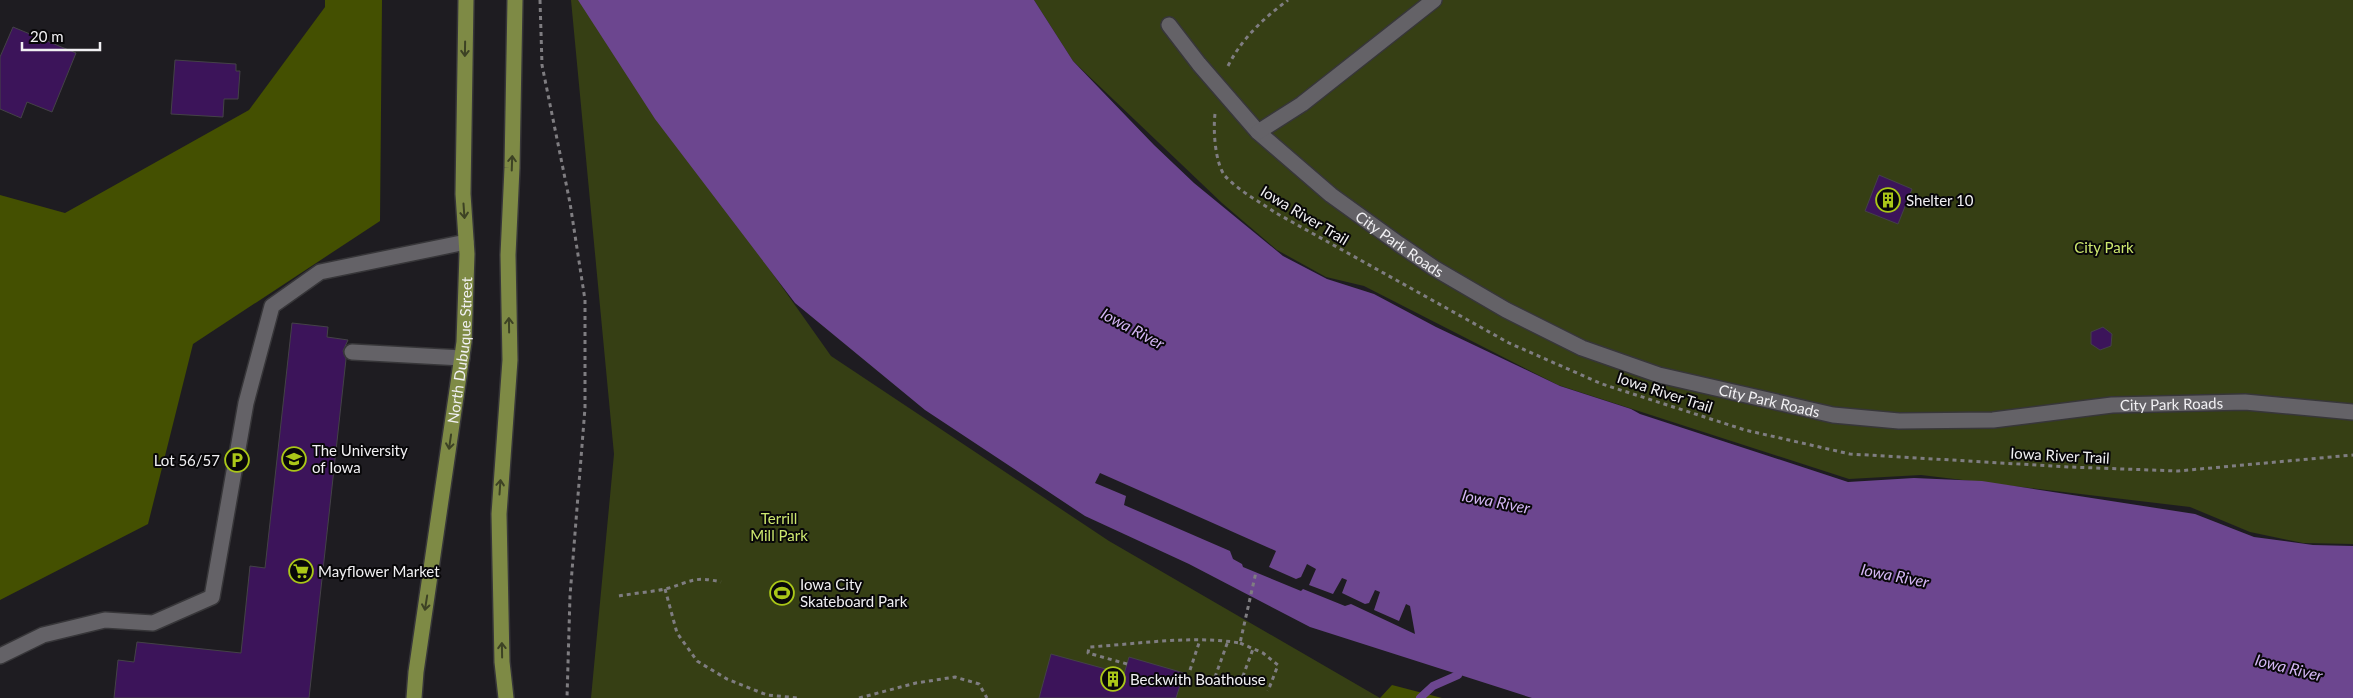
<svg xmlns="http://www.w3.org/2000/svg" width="2353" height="698" font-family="Lato,sans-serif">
  <rect width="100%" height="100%" fill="#1e1c21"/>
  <!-- green -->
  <g fill="#363f14">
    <path d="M571,0H579L831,356L1109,541L1380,698H591L614,454Z"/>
    <path d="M1034,0H2353V544L2303,543L2250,532L2190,507L1921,475L1849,479L1558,385L1364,286L1326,277L1277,250L1222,203L1073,61Z"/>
  </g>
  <!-- forest -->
  <g fill="#445001">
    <path d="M325,0H382L380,221L193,344L148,524L0,600V195L65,213L249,110L325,7Z"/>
    <path d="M1392,685L1442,698H1380Z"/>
  </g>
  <!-- water -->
  <path fill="#6c468f" d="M578,0H1034L1073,61L1154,145L1194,183L1283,256L1327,279L1374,294L1436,327L1560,386L1631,409L1640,414L1848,482L1914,478L1982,481L2195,514L2254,537L2313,545L2353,546V698H1532L1310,627L1189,564L1085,516L925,410L795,303L655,119Z"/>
  <!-- pier -->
  <path fill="#1e1c21" d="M1100,473L1276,551L1269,567L1296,579L1301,577L1307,564L1316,569L1309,585L1333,594L1342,578L1347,580L1342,593L1365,604L1369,603L1375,590L1380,592L1374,610L1399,621L1406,604L1410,606L1415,634L1351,604L1345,606L1303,589L1301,591L1243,567L1242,564L1233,559L1230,551L1124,505L1126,496L1095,483Z"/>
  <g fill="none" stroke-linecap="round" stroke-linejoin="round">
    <!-- stream -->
    <path stroke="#6c468f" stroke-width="8" d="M1420,698L1433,686L1458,675"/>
  </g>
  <!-- building -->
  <g fill="#3c145a" stroke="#444247">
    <path d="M13,27L76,53L52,112L27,102L21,118L0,109V57Z"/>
    <path d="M175,60L236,64V71H240L238,99H224L223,117L171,114Z"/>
    <path d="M1879,175L1912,189L1898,224L1865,211Z"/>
    <path d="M292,323L328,327L327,337L348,340L343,351L346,359L309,698H114L118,660L134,662L137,642L241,653L250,566L265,568Z"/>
    <path d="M2103,327L2112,334L2111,346L2100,350L2091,344V332Z"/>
    <path d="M1051,654L1124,674L1129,657L1184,673L1176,698H1039Z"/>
  </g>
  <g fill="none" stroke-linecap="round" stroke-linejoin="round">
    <!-- minor casing -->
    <g stroke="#373639" stroke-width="18">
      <g id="minor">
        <path id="s1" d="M1169,25L1199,64L1258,132L1331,195L1399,244L1434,268L1506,310L1582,348L1659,375L1833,415L1899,421L1993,420L2112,405L2245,402L2353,412"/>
        <path d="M1258,132L1302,104L1434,0"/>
        <path d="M352,352L462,358"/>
        <path d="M0,656L43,635L105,620L153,623L212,597L246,403L272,306L320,272L466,242"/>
      </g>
    </g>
    <!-- major casing -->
    <g stroke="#373639" stroke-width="18">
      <g id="major">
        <path id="s2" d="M414,698L416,672L464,342L467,254L463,194L466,0"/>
        <path d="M506,698L502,662L499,514L510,360L508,255L512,168L515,0"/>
      </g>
    </g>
    <!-- path -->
    <g stroke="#7f7d81" stroke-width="3" stroke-dasharray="4 4" stroke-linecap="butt">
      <path d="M540,0L542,65L570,203L585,300V408L570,596L567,698"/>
      <path d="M1228,66C1242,38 1264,18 1288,0"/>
      <path d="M1215,114C1213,130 1215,163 1225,176C1239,191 1260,202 1276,213L1509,343L1602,384L1745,430L1850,454L2069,467L2178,471L2353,455"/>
      <path d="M665,589L677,633L697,661L727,679L767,695L798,698"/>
      <path d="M619,596C635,593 653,592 669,588C692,581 695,576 721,582"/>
      <path d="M1240,643L1263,653L1278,665L1268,691"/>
      <path d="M1127,664L1088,653L1089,647C1139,644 1191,635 1240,643L1256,572"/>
      <path d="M1190,670L1200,640"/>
      <path d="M1215,677L1228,641"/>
      <path d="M1240,684L1253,649"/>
      <path d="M859,698L916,683L955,677L979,684L987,698"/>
    </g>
    <!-- minor -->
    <use href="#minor" stroke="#646267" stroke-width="15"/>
    <!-- major -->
    <use href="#major" stroke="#7e8a45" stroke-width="15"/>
  </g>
  <!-- one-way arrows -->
  <defs><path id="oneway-shaft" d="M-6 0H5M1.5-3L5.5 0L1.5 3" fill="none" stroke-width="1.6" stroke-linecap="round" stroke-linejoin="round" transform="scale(1.25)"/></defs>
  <g stroke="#3d4224">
    <use href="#oneway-shaft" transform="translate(465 49) rotate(91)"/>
    <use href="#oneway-shaft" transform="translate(512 163) rotate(-88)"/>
    <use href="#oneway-shaft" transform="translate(464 211) rotate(86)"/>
    <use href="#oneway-shaft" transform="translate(509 325) rotate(-91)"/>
    <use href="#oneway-shaft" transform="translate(450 442) rotate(98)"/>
    <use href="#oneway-shaft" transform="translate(500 487) rotate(-86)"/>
    <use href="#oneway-shaft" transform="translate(426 603) rotate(99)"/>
    <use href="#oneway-shaft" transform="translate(502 650) rotate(-91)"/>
  </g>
  <!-- icons -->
  <defs>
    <g id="building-ring" transform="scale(1.25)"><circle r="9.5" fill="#080709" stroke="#aac718" stroke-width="1.5"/><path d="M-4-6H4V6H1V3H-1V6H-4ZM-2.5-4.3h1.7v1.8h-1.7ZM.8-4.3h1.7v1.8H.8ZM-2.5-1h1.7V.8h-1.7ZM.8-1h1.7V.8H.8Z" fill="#aac718"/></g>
    <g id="university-ring" transform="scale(1.25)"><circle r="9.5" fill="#080709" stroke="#aac718" stroke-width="1.5"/><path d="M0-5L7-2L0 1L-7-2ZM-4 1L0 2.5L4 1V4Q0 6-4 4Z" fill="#aac718"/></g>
    <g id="parking-ring" transform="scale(1.25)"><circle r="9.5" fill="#080709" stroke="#aac718" stroke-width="1.5"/><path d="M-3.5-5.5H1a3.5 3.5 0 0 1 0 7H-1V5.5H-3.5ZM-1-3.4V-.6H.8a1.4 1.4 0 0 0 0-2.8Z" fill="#aac718"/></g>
    <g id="supermarket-ring" transform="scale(1.25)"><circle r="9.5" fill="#080709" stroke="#aac718" stroke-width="1.5"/><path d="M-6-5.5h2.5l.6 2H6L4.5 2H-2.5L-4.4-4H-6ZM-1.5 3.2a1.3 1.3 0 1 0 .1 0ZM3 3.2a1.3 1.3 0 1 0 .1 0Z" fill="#aac718"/></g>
    <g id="stadium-ring" transform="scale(1.25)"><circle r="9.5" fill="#080709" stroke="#aac718" stroke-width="1.5"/><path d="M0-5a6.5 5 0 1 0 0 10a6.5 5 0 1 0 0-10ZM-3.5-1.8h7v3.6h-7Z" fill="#aac718"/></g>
  </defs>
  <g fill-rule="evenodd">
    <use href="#building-ring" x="1888" y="200"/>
    <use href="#university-ring" x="294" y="459"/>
    <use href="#parking-ring" x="237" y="460"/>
    <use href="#supermarket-ring" x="301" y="571"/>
    <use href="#stadium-ring" x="782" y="593"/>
    <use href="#building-ring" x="1113" y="679"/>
  </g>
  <g text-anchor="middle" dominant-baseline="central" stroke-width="4" stroke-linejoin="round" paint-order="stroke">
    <!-- poi labels -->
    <g font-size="15" fill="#f1f0f3" stroke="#080709" text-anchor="start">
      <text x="1906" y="200">Shelter 10</text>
      <text x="312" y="450">The University<tspan x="312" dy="17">of Iowa</tspan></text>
      <text x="220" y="460" text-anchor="end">Lot 56/57</text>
      <text x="318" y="571">Mayflower Market</text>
      <text x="800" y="584">Iowa City<tspan x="800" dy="17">Skateboard Park</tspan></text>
      <text x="1130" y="679">Beckwith Boathouse</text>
    </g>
    <!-- street labels -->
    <g font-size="15" fill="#f1f0f3" stroke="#080709">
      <text transform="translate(1305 215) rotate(31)">Iowa River Trail</text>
      <text stroke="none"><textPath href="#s1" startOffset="320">City Park Roads</textPath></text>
      <text stroke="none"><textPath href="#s2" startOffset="351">North Dubuque Street</textPath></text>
      <text transform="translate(1665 392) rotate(18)">Iowa River Trail</text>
      <text stroke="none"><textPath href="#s1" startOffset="725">City Park Roads</textPath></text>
      <text stroke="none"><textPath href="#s1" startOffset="1130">City Park Roads</textPath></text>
      <text transform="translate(2060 455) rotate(3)">Iowa River Trail</text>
    </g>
    <!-- park labels -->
    <g font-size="15" fill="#cde76f" stroke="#080709">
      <text x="2104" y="247">City Park</text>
      <text x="779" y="518">Terrill<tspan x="779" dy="17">Mill Park</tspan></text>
    </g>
    <!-- water labels -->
    <g font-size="16" font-style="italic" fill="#d4b6f4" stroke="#080709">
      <text transform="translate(1133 328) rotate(28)">Iowa River</text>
      <text transform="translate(1496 501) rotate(11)">Iowa River</text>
      <text transform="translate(1895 575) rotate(11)">Iowa River</text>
      <text transform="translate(2289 667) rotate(14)">Iowa River</text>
    </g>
  </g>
  <!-- scale -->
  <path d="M22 42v8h78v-8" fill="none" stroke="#f1f0f3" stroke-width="2.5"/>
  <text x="30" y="42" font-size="15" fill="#f1f0f3" stroke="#080709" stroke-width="4" paint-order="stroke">20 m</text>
</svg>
